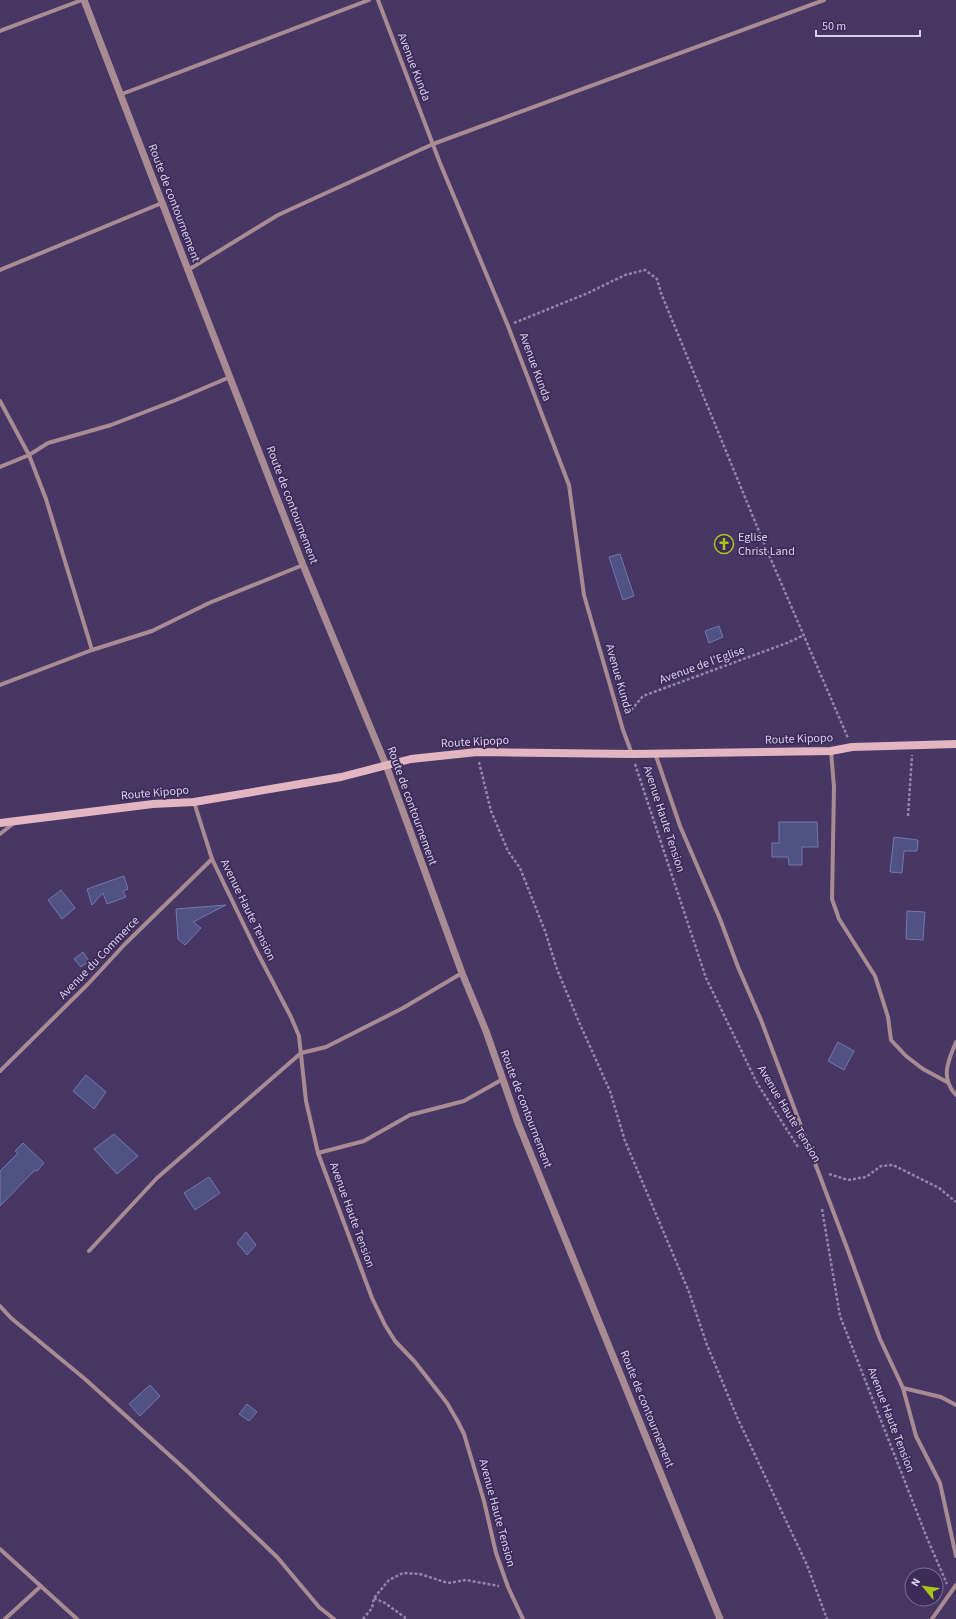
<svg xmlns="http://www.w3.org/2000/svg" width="956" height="1619" font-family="'Source Sans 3',sans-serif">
  <rect width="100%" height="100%" fill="#483665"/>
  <!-- building -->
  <g fill="#505284" stroke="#7478ad">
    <path d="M620,554L634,596L623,600L609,557Z"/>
    <path d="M719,626L723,637L709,643L705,631Z"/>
    <path d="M779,822H817L818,847H802V865H789L788,857H772V843H779Z"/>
    <path d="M894,837L918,840L917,851H904L902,873L890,872Z"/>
    <path d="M124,876L128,889L123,891L126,897L107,904L103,893L92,905L87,889Z"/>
    <path d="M61,890L75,908L62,919L48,900Z"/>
    <path d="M226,905L193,922L201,928L185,945L178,939L176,909Z"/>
    <path d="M907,911L925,912L923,940L906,939Z"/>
    <path d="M83,952L89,961L81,967L74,959Z"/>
    <path d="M838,1042L854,1051L844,1070L828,1061Z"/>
    <path d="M86,1075L106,1092L94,1109L73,1091Z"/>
    <path d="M114,1134L138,1156L117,1174L94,1149Z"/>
    <path d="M23,1143L44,1163L37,1171L35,1170L0,1206V1171L18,1153L15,1151Z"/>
    <path d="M209,1177L220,1193L195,1210L184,1193Z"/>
    <path d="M246,1232L256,1245L247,1255L237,1243Z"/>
    <path d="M150,1385L160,1396L140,1416L129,1404Z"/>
    <path d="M247,1404L257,1412L249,1421L239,1414Z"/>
  </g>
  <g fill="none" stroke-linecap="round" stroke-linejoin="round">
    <!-- path -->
    <g stroke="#9386ab" stroke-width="2.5" stroke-dasharray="3 2" stroke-linecap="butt">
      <path d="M514,323L588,293L625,275L645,270L657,279L661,293L763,541L848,738"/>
      <path d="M628,714L643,696L787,643L804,635"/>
      <path d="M479,762L491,811L508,851L520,868L545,931L557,969L579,1022L610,1091L625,1141L689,1292L707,1345L737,1417L807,1565L827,1619"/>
      <path d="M635,764L706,978L757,1083L798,1147"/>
      <path d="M908,816L912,755"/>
      <path d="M829,1174L848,1180L866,1177L881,1166L893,1165L939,1188L956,1202"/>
      <path d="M822,1209L840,1316L927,1538L947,1584"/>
      <path d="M374,1598L385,1603L407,1619"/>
      <path d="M363,1619L372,1608L374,1598L389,1580L403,1573L420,1574L448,1583L466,1580L499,1586"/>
    </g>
    <!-- minor -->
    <g stroke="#a88b93" stroke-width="4">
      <path d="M378,0L440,163L508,326L569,485L584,595L623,730L632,754"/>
      <path d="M0,31L82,0"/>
      <path d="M122,94L369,0"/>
      <path d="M0,270L162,203"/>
      <path d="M188,270L278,215L433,144L824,0"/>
      <path d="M0,401L29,455L46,499L92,650"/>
      <path d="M0,467L29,455L48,443L111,425L176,400L230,377"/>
      <path d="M0,685L92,650L152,631L209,603L303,565"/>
      <path d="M831,751L834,787L832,899L839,919L875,976L888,1017L891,1040L906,1056L923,1069L947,1082"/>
      <path d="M655,753L680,826L720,919L738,967L761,1020L847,1248L880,1339L903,1388L916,1436L940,1483L956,1556"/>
      <path d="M194,802L212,859L255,948L291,1017L299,1036L306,1101L318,1153L372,1298L385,1325L395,1341L415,1362L447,1403L458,1422L464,1434L484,1501L496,1553L508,1587L523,1619"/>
      <path d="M0,834L14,823"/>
      <path d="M956,1042C948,1061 940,1078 956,1095"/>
      <path d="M0,1071L88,984L125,944L212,859"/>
      <path d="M318,1153L364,1141L410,1115L464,1101L503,1079"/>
      <path d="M89,1251L157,1178L301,1053L326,1047L403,1008L462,973"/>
      <path d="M0,1306L11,1318L85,1379L187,1471L277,1557L319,1607L334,1619"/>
      <path d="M903,1388L941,1397L956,1405"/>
      <path d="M0,1549L77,1619"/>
      <path d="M5,1619L41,1586"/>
      <path d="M932,1619L956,1585"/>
    </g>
    <!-- tertiary -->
    <path stroke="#a88b93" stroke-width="7" d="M84,0L188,270L303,565L386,765L462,973L486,1031L518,1123L720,1619"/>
    <!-- secondary -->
    <path stroke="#e2b5c1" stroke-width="8" d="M0,823L153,804L194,802L341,777L411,759L477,752L632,754L831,751L852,747L956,744"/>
  </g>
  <!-- icons -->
  <defs>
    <g id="church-ring" transform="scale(1)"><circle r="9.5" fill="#3d2b59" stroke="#a9c71b" stroke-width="1.5"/><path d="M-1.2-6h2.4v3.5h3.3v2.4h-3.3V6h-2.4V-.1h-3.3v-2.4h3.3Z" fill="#a9c71b"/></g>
  </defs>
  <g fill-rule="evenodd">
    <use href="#church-ring" x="724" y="544"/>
  </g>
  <g text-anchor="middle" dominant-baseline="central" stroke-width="3.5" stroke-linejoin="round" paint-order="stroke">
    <!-- street labels -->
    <g font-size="12" fill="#d9d0ec" stroke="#3d2b59">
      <text transform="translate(414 67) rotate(69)">Avenue Kunda</text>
      <text transform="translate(174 203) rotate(69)">Route de contournement</text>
      <text transform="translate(535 367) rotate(70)">Avenue Kunda</text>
      <text transform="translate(292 505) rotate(69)">Route de contournement</text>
      <text transform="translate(702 665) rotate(-20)">Avenue de l'Eglise</text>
      <text transform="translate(619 679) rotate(74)">Avenue Kunda</text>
      <text transform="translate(799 739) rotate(-2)">Route Kipopo</text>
      <text transform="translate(475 742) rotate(-3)">Route Kipopo</text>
      <text transform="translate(155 793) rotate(-5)">Route Kipopo</text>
      <text transform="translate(412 806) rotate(70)">Route de contournement</text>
      <text transform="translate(664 819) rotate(72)">Avenue Haute Tension</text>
      <text transform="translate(248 910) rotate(64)">Avenue Haute Tension</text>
      <text transform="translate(99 958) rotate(-46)">Avenue du Commerce</text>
      <text transform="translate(526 1109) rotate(69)">Route de contournement</text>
      <text transform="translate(789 1114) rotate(59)">Avenue Haute Tension</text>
      <text transform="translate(352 1215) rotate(70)">Avenue Haute Tension</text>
      <text transform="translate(647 1409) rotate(68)">Route de contournement</text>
      <text transform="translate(891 1420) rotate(69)">Avenue Haute Tension</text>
      <text transform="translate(497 1513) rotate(75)">Avenue Haute Tension</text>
    </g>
    <!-- poi labels -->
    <g font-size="12" fill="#d9d0ec" stroke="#3d2b59" text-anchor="start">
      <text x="738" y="537">Eglise<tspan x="738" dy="14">Christ Land</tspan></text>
    </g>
  </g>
  <!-- north arrow -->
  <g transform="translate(924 1587) rotate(299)"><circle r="19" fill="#3d2b59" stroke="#7b6d94"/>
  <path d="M0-3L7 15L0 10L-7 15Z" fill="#a9c71b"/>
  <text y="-6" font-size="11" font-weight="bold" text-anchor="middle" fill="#d9d0ec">N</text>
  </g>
  <!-- scale -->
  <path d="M816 30v6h104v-6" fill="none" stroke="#d9d0ec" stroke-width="2"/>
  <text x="822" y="30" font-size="12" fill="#d9d0ec" stroke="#3d2b59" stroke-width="3" paint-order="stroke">50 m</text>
</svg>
